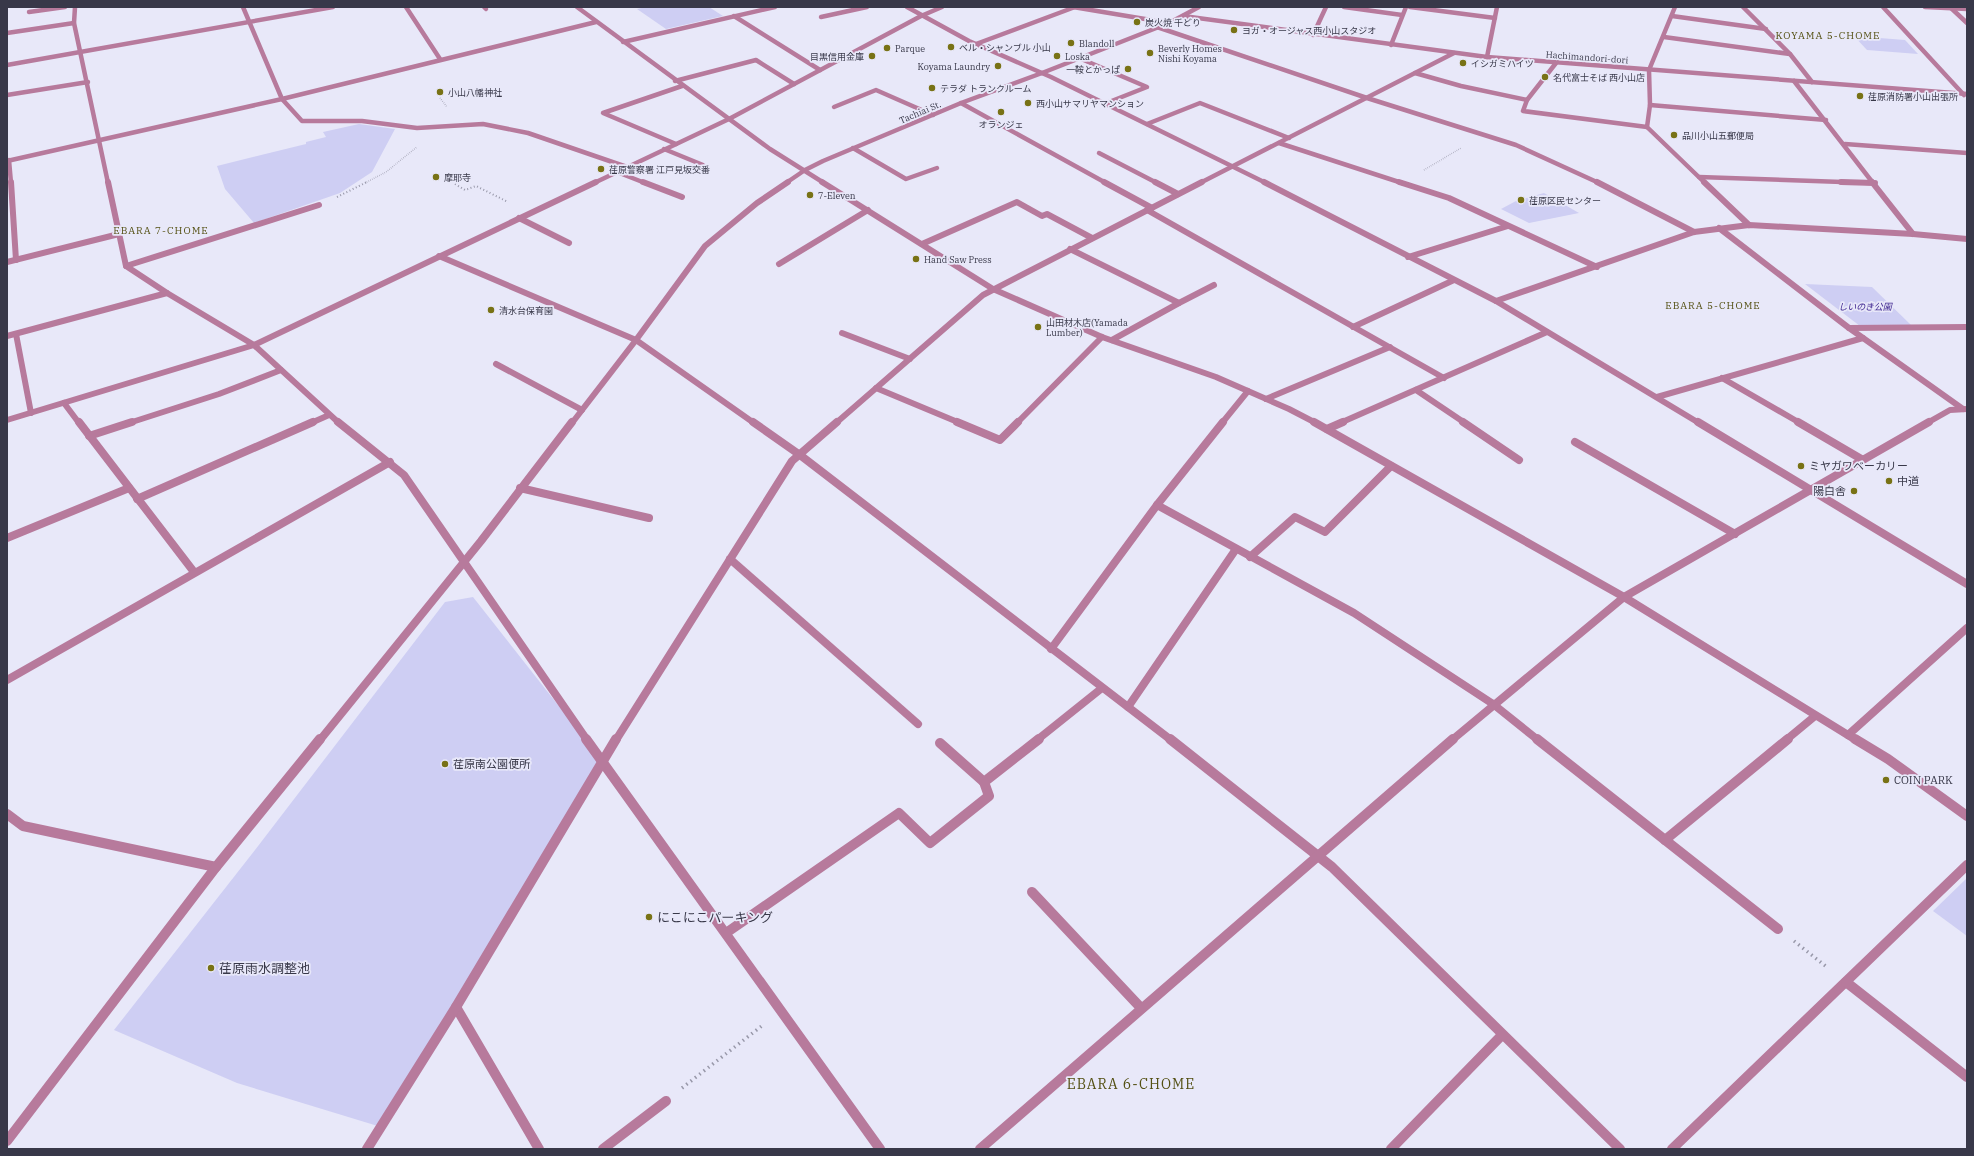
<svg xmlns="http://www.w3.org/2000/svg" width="1974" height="1156" font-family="'IBM Plex Serif','Noto Sans JP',serif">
  <rect width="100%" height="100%" fill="#e8e8f9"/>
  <!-- green -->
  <g fill="#cecef3">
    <path d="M646,7H709L723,16L666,29L637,9Z"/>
    <path d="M1854,36L1905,40L1918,54L1867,50Z"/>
    <path d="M359,124L395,129L372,172L340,193L254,223L225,189L217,166L306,144V142L326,137L323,132Z"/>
    <path d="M1544,193L1579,213L1529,223L1501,209L1516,201Z"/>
    <path d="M1805,284L1872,287L1911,325L1860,326Z"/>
    <path d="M473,597L602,761L381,1127L237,1083L114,1030L255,850L445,602Z"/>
    <path d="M1967,878V936L1933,911Z"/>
  </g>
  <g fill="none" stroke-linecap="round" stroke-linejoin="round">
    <!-- path-far2 -->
    <g stroke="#9898a9" stroke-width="1.5" stroke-dasharray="0.5 1.5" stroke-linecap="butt">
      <path d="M440,98L447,107"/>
      <path d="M1424,170L1461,148"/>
      <path d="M365,183L386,172L417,147"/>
    </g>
    <!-- path-far1 -->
    <g stroke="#9898a9" stroke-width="2" stroke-dasharray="1 2.5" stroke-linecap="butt">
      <path d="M455,184L465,190L476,186L508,202"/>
      <path d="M337,197L367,182"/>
    </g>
    <!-- path -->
    <g stroke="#9898a9" stroke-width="3.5" stroke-dasharray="1.5 4" stroke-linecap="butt">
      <path d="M1794,941L1828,968"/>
      <path d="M682,1088L763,1025"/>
    </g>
    <!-- service-far3 -->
    <g stroke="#b77a9c" stroke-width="4.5">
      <path d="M484,7L486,9"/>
      <path d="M1344,7L1402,15"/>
      <path d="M1410,7L1495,18"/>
      <path d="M1951,8L1967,23"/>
      <path d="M29,12L65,7"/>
      <path d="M734,16L820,70"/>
      <path d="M1672,16L1766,29"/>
      <path d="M821,17L867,7"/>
      <path d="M7,33L74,23"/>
      <path d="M1664,37L1790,54"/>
      <path d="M1079,58L1147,87L1104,104"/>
      <path d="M1556,63L1527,100L1523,111L1647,127"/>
      <path d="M1415,73L1461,86L1527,100"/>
      <path d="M675,81L756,60L794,84"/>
      <path d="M7,95L88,82"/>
      <path d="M961,103L1106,183"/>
      <path d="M1650,105L1826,120"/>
      <path d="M834,107L876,90L933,115"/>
      <path d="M1147,124L1200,103L1289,138"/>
      <path d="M676,144L603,113L682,86"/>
      <path d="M1845,144L1967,153"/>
      <path d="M853,148L906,179L937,168"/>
      <path d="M664,149L703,165"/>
      <path d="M1099,153L1157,183"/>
      <path d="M9,160L11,183"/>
      <path d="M617,172L645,183"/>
      <path d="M1699,177L1871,183"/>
    </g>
    <!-- service-far2 -->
    <g stroke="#b77a9c" stroke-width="6">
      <path d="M11,182L16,260"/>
      <path d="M643,182L682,197"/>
      <path d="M1104,182L1152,208"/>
      <path d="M1155,182L1178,194"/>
      <path d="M1841,182L1875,183"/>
      <path d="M1147,210L1444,378"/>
      <path d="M519,218L569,243"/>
      <path d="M922,244L1017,202L1042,216L1047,214L1092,238"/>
      <path d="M1070,249L1179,303L1112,340"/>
      <path d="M1408,257L1508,226"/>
      <path d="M779,264L868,210"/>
      <path d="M126,266L319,205"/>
      <path d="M1179,303L1214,285"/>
      <path d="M1353,327L1454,280"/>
      <path d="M1849,328L1967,327"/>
      <path d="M842,333L910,359"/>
      <path d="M16,334L31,413"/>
      <path d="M7,336L167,293"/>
      <path d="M496,364L582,410"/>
      <path d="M1722,378L1800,423"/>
      <path d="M876,388L960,423"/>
      <path d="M1416,390L1465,423"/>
      <path d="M1657,397L1863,338"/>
      <path d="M1266,399L1390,347"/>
      <path d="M64,403L79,423"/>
      <path d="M129,423L219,394L281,370"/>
      <path d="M311,423L329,415"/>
      <path d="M1017,423L1102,337"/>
    </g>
    <!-- service-far1 -->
    <g stroke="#b77a9c" stroke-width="8">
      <path d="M79,422L194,572"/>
      <path d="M957,422L1000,440L1018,422"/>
      <path d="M1463,422L1519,460"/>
      <path d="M1798,422L1863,460"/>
      <path d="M89,436L132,422"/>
      <path d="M1575,442L1735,534"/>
      <path d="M520,488L649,518"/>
      <path d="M137,499L313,422"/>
      <path d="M1157,505L1354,613L1493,704"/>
      <path d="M7,538L129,488"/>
      <path d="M1250,557L1295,517L1325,532L1391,466"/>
      <path d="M730,559L918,724"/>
      <path d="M1128,707L1236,549"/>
      <path d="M1848,735L1967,628"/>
      <path d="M1037,740L1102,688"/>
    </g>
    <!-- service -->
    <g stroke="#b77a9c" stroke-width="10">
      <path d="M940,743L984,782L1039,739"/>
      <path d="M7,814L23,826L216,867"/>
      <path d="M1032,892L1141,1008"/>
      <path d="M726,933L899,813L930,843L989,796L984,782"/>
      <path d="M603,1149L666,1101"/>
      <path d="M1391,1149L1502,1035"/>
      <path d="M1672,1149L1967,865"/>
    </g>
    <!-- minor-far3 -->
    <g stroke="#b77a9c" stroke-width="4.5">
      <path d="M75,7L74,23L108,183"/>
      <path d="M243,7L282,99L302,121H362L417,128L483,124L528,133L627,167"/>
      <path d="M406,7L440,59"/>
      <path d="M907,7L969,41L1051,77L1266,183"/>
      <path d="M1073,7L1169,23"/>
      <path d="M1675,7L1649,70L1650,105L1647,127L1705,183"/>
      <path d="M1743,7L1790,54L1812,82"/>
      <path d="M1883,7L1964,95"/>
      <path d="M1925,7L1967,9"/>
      <path d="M1183,16L1487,57L1967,94"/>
      <path d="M1157,27L1367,98L1516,145L1599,183"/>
      <path d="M1313,35L1326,7"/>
      <path d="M623,42L775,7"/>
      <path d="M976,44L1075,7"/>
      <path d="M1391,45L1406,7"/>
      <path d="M1487,57L1497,7"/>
      <path d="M7,65L333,7"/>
      <path d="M1794,81L1873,183"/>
      <path d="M1279,143L1402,183"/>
      <path d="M7,161L282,99L596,22"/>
      <path d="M594,183L729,119L921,16L942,7"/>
      <path d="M786,183L805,170L823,161L961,103L1042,73"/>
      <path d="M1200,183L1454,53"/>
    </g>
    <!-- minor-far2 -->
    <g stroke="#b77a9c" stroke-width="6">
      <path d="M108,182L126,266L167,293L254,345L339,423"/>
      <path d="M1264,182L1496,301L1699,423"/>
      <path d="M1399,182L1449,198L1597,267"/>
      <path d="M1597,182L1694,232"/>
      <path d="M1704,182L1749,225"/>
      <path d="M1872,182L1913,234"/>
      <path d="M1719,228L1849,328L1963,409"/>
      <path d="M439,256L636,340L754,423"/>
      <path d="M7,262L119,234"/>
      <path d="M1496,301L1694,232L1749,225L1913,234L1967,239"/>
      <path d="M7,420L254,345L596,182"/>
      <path d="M572,423L636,340L705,246L757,203L788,182"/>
      <path d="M836,423L983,295L1202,182"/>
      <path d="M1222,423L1248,391"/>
      <path d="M1340,423L1547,332"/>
      <path d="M1927,423L1950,410L1967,409"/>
    </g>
    <!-- minor-far1 -->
    <g stroke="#b77a9c" stroke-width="8">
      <path d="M338,422L404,475L587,740"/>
      <path d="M753,422L800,455L1171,740"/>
      <path d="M1698,422L1967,584"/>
      <path d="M1327,429L1343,422"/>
      <path d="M1051,649L1157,505L1223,422"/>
      <path d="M7,680L390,462"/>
      <path d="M1493,704L1538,740"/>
      <path d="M320,740L481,541L572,422"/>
      <path d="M616,740L792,461L837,422"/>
      <path d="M1452,740L1624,597L1929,422"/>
      <path d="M1786,740L1815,716"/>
    </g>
    <!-- minor -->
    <g stroke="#b77a9c" stroke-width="10">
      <path d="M586,739L880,1149"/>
      <path d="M1170,739L1332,867L1620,1149"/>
      <path d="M1537,739L1778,929"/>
      <path d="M1665,840L1788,739"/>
      <path d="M1846,982L1967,1077"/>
      <path d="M456,1007L539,1149"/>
      <path d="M7,1141L216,867L320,739"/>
      <path d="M367,1149L456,1007L616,739"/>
      <path d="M980,1149L1453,739"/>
    </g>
    <!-- tertiary-far3 -->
    <g stroke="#b77a9c" stroke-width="4.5">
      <path d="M577,7L770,149L824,183"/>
      <path d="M1042,73L1169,23L1199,7"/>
    </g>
    <!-- tertiary-far2 -->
    <path stroke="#b77a9c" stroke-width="6" d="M822,182L993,289L1102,337L1216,377L1289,409L1316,423"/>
    <!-- tertiary-far1 -->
    <path stroke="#b77a9c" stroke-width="8" d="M1314,422L1624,597L1856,740"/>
    <!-- tertiary -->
    <path stroke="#b77a9c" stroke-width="10" d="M1855,739L1888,759L1967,816"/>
  </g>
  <!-- markers -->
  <g fill="#787215" stroke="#e8e8f9" stroke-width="1.5">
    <circle cx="1137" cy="22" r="4"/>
    <circle cx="1234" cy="30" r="4"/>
    <circle cx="1071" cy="43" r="4"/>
    <circle cx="951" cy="47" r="4"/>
    <circle cx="887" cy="48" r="4"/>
    <circle cx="1150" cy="53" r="4"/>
    <circle cx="872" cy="56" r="4"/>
    <circle cx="1057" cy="56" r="4"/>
    <circle cx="1463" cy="63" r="4"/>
    <circle cx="998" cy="66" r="4"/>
    <circle cx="1128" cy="69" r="4"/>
    <circle cx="1545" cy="77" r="4"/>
    <circle cx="932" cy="88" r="4"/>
    <circle cx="440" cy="92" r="4"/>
    <circle cx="1860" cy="96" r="4"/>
    <circle cx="1028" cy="103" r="4"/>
    <circle cx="1001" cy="112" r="4"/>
    <circle cx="1674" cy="135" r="4"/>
    <circle cx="601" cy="169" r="4"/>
    <circle cx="436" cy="177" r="4"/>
    <circle cx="810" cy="195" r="4"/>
    <circle cx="1521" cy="200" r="4"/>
    <circle cx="916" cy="259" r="4"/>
    <circle cx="491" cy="310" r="4"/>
    <circle cx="1038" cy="327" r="4"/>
    <circle cx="1801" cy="466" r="4"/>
    <circle cx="1889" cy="481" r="4"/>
    <circle cx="1854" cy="491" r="4"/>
    <circle cx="445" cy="764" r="4"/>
    <circle cx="1886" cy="780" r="4"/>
    <circle cx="649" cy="917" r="4"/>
    <circle cx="211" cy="968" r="4"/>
  </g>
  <g text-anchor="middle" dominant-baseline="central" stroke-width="3.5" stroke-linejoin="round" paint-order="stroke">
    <!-- far-poi labels -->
    <g font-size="9" fill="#383849" stroke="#e8e8f9" text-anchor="start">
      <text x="1145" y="22">炭火焼 千どり</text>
      <text x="1242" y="30">ヨガ・オージャス西小山スタジオ</text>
      <text x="1079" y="43">Blandoll</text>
      <text x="959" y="47">ベル・シャンブル 小山</text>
      <text x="895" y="48">Parque</text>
      <text x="1158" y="48">Beverly Homes<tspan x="1158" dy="10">Nishi Koyama</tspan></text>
      <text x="864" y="56" text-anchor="end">目黒信用金庫</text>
      <text x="1065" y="56">Loska</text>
      <text x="1471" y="63">イシガミハイツ</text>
      <text x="990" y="66" text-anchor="end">Koyama Laundry</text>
      <text x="1120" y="69" text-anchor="end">一鞍とかっぱ</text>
      <text x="1553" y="77">名代富士そば 西小山店</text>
      <text x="940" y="88">テラダ トランクルーム</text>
      <text x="448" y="92">小山八幡神社</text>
      <text x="1868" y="96">荏原消防署小山出張所</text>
      <text x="1036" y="103">西小山サマリヤマンション</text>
      <text x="1001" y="124" text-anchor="middle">オランジェ</text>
      <text x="1682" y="135">品川小山五郵便局</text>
      <text x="609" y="169">荏原警察署 江戸見坂交番</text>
      <text x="444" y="177">摩耶寺</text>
      <text x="818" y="195">7-Eleven</text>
      <text x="1529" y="200">荏原区民センター</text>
      <text x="924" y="259">Hand Saw Press</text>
      <text x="499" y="310">清水台保育園</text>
      <text x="1046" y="322">山田材木店(Yamada<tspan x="1046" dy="10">Lumber)</tspan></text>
    </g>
    <!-- far-street labels -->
    <g font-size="9" fill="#383849" stroke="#e8e8f9">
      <text transform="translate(1587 57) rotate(4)">Hachimandori-dori</text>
      <text transform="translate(920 112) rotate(-23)">Tachiai St.</text>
    </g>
    <!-- far-park labels -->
    <g font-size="9" font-style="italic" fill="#3e2590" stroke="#e8e8f9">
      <text x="1865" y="306">しいのき公園</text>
    </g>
    <!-- far-neighbourhood labels -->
    <g font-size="10" letter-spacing="1" fill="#545013" stroke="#e8e8f9">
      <text x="1828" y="35">KOYAMA 5-CHOME</text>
      <text x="161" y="230">EBARA 7-CHOME</text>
      <text x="1713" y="305">EBARA 5-CHOME</text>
    </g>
    <!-- poi labels -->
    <g font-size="11" fill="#383849" stroke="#e8e8f9" text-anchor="start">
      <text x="1809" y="466">ミヤガワベーカリー</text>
      <text x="1897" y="481">中道</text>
      <text x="1846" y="491" text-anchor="end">陽白舎</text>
      <text x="453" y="764">荏原南公園便所</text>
      <text x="1894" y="780">COIN PARK</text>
    </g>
    <!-- near-poi labels -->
    <g font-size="13" fill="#383849" stroke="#e8e8f9" text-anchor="start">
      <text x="657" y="917">にこにこパーキング</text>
      <text x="219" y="968">荏原雨水調整池</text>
    </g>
    <!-- near-neighbourhood labels -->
    <g font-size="14" letter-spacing="1" fill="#545013" stroke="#e8e8f9">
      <text x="1131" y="1084">EBARA 6-CHOME</text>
    </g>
  </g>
  <!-- border -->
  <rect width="1974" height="1156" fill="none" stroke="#383849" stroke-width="16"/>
</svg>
